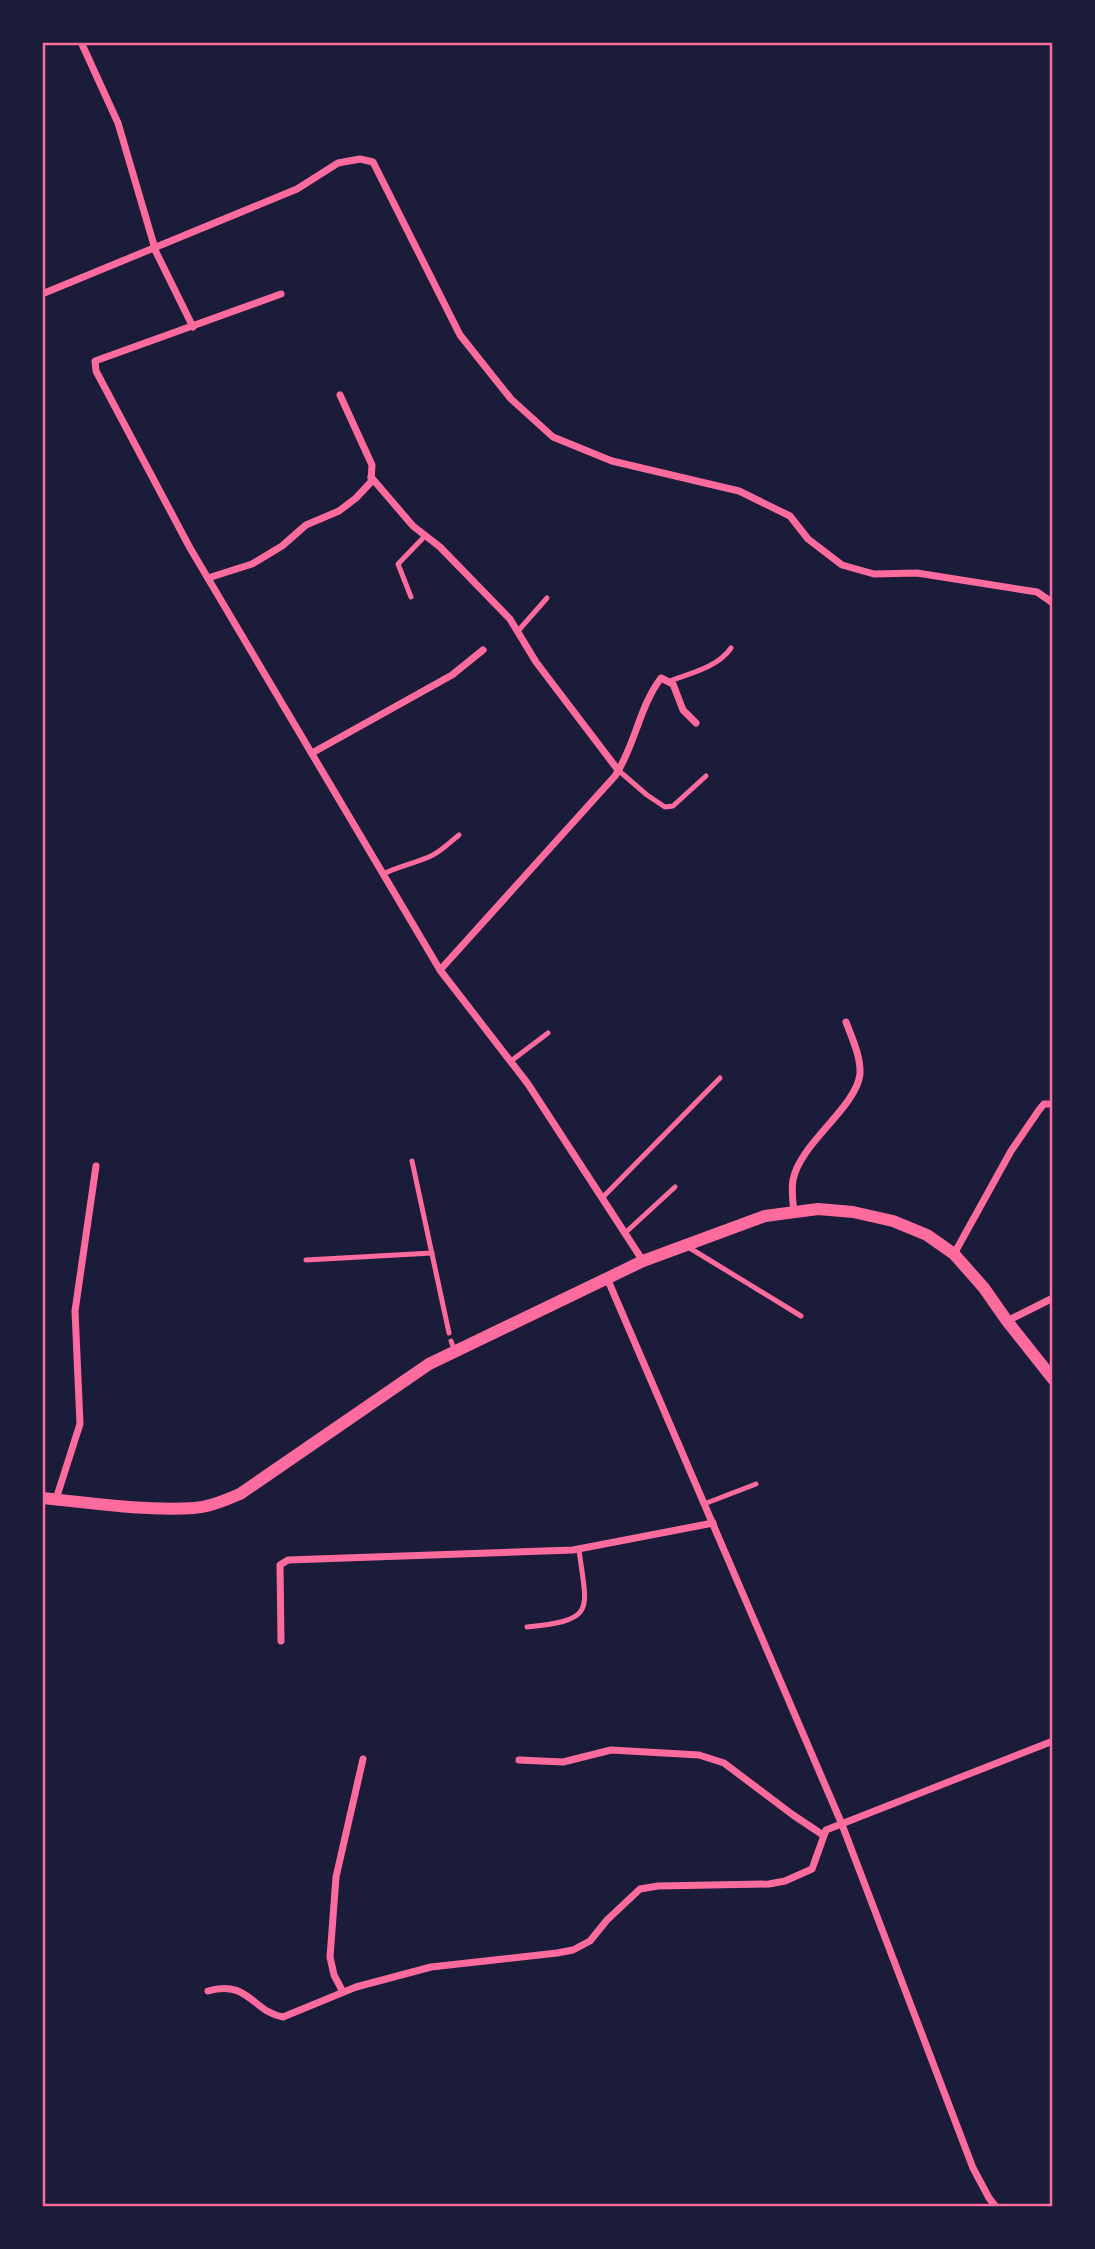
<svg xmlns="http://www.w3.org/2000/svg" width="1095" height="2249" font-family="'Space Grotesk',sans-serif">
  <rect width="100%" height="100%" fill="#1b1b3a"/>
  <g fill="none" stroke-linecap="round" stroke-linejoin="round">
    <!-- service -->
    <g stroke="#ff6b9d" stroke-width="5">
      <path d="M411,597L398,564L425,536"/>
      <path d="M518,631L547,598"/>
      <path d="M670,681C691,673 718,667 731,648"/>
      <path d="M618,770L647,795L665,807L673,806L706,776"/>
      <path d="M383,874C399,866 416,863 431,856C442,851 450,842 459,835"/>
      <path d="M511,1061L548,1033"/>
      <path d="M412,1161L449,1333"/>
      <path d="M602,1198L720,1078"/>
      <path d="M625,1233L675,1187"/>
      <path d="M688,1247L801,1316"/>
      <path d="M306,1260L432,1253"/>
      <path d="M451,1341L455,1352"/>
      <path d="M704,1504L756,1484"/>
      <path d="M527,1627C597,1620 587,1611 579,1550"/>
    </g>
    <!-- minor -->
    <g stroke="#ff6b9d" stroke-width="7">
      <path d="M81,42L118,123L156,252L193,327"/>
      <path d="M42,294L297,189L338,163L360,159L373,162L460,335L511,399L553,437L612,461L739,491L790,516L808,539L842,565L874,574L917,573L1037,592L1053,603"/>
      <path d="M281,294L95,361L96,371L190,548L440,970L528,1084L643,1261"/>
      <path d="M371,477L413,526L440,547L510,619L536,662L618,770"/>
      <path d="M208,578L252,564L282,546L306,525L339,511L356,498L371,482L372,465L340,395"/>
      <path d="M312,753L452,675L483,650"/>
      <path d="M440,970L615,776C635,746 639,707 661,678L673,684L683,710L696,723"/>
      <path d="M794,1213C793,1202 791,1190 793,1180C800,1143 856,1108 860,1074C861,1057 852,1038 846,1022"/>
      <path d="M954,1254L1011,1151L1039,1110L1044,1104H1053"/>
      <path d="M607,1278L841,1822L973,2168L989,2198L996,2207"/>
      <path d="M1007,1321L1053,1298"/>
      <path d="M56,1499L80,1424L75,1311L96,1166"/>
      <path d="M281,1641L280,1565L288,1560L573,1550L713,1523"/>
      <path d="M519,1760L563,1762L611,1750L699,1755L724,1763L793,1815L823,1835"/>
      <path d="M208,1991C248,1979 253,2012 283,2017L356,1987L431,1967L557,1953L573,1950L590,1941L607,1920L640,1889L658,1886L769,1884L785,1881L812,1869L826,1830L1053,1741"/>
      <path d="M343,1992L334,1975L330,1957L336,1877L363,1759"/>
    </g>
    <!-- tertiary -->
    <path stroke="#ff6b9d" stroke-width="12" d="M42,1498C91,1503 144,1511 194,1508C210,1507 225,1500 240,1494L429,1364L643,1261L765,1216L818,1209L853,1212L893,1221L927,1235L954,1254L984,1288L1007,1321L1053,1379"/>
  </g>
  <!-- border -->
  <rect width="1095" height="2249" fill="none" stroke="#1b1b3a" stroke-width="88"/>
  <rect x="44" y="44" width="1007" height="2161" fill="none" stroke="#ff6b9d" stroke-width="2.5"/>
</svg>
